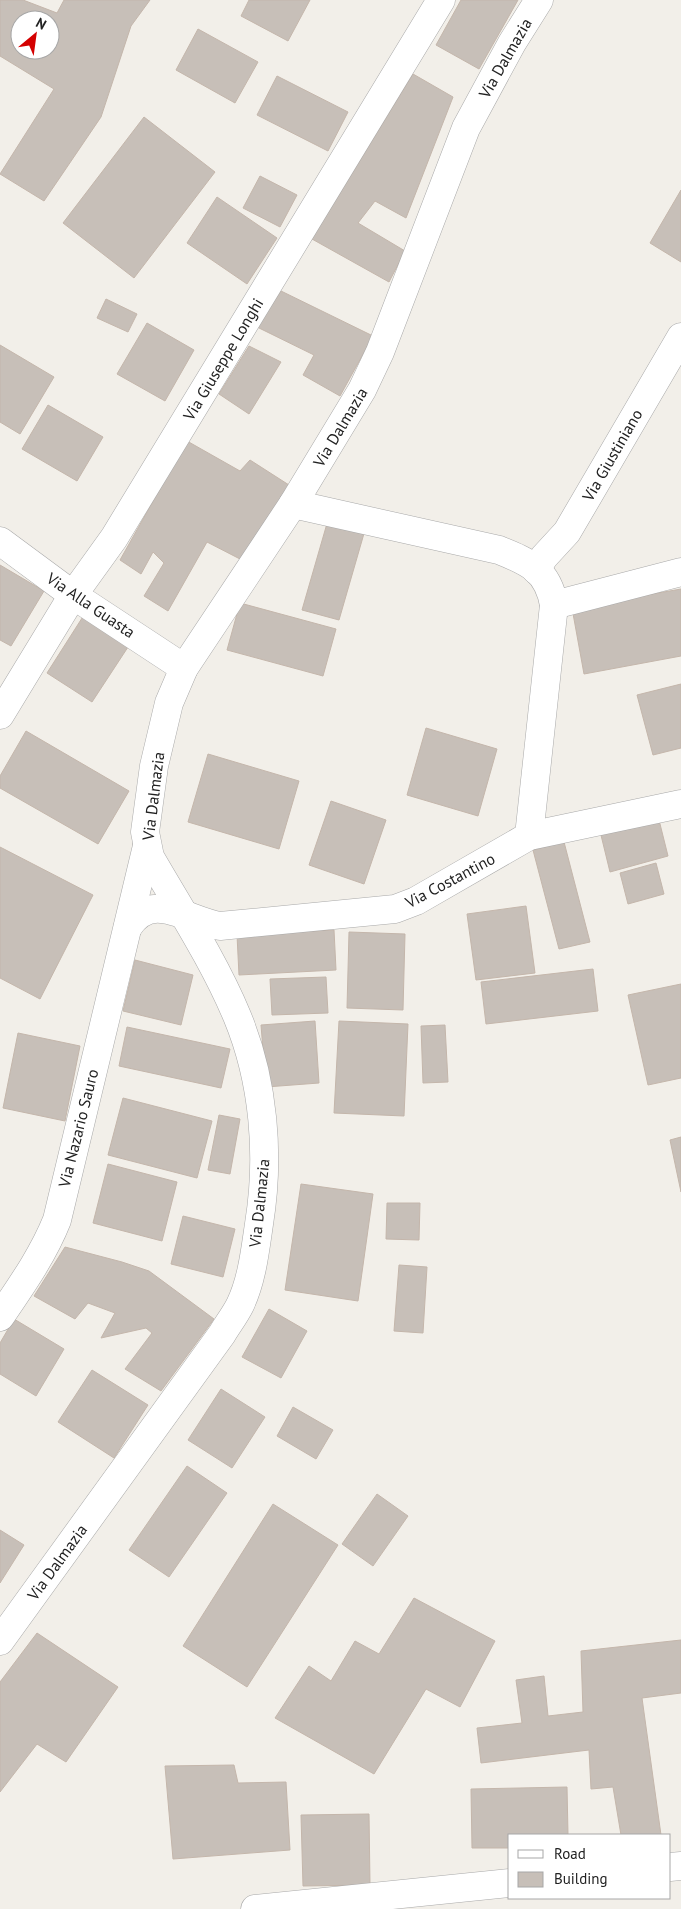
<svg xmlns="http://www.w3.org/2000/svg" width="681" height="1909" font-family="'PT Sans',sans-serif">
  <rect width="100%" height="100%" fill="#f2efe9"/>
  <!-- building -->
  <g fill="#c7bfb8" stroke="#c4b6ab" fill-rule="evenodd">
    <path d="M0,0H23L57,13L64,0H150L131,26L101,117L44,201L0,174L54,89L0,56ZM20,20H50V50H20Z"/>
    <path d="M249,0H310L288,41L241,16Z"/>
    <path d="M461,0H518L479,69L436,45Z"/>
    <path d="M198,29L258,62L235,103L176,70Z"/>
    <path d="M413,74L453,97L406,218L375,201L358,223L405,251L389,282L312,239Z"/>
    <path d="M277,76L348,112L328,151L257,115Z"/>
    <path d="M144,117L215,172L134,278L63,223Z"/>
    <path d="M260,176L297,195L280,227L243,208Z"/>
    <path d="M681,190V262L650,243Z"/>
    <path d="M217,197L277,238L247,284L187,243Z"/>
    <path d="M281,291L373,336L340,396L303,375L314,355L257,327Z"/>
    <path d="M106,299L137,314L128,332L97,318Z"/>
    <path d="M147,323L194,350L165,401L117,374Z"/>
    <path d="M0,345L54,377L20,434L0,422Z"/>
    <path d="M249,346L281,362L249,414L219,394Z"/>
    <path d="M48,405L103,437L77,481L22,449Z"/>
    <path d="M187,441L240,471L250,460L289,485L240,559L207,542L168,611L144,596L164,563L153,552L141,574L120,560Z"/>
    <path d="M328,520L365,530L339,620L302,610Z"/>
    <path d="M0,565L44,591L11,646L0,640Z"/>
    <path d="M681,589V656L584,674L572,608Z"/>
    <path d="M240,603L336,629L323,676L227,650Z"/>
    <path d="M84,615L130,644L92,702L47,673Z"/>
    <path d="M681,684V748L653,755L637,695Z"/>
    <path d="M426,728L497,749L478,816L407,795Z"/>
    <path d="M26,731L129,791L98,844L0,788V776Z"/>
    <path d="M208,754L299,781L279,849L188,822Z"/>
    <path d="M331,801L386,820L364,884L309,865Z"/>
    <path d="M658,816L668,856L610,872L600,831Z"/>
    <path d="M564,842L590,942L559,949L533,850Z"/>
    <path d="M0,847L93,895L40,999L0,978Z"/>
    <path d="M656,863L664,894L628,904L620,873Z"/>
    <path d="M526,906L535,973L476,980L467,914Z"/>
    <path d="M334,930L336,970L239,975L237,935Z"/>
    <path d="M349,932L405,934L403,1010L347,1008Z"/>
    <path d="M135,960L193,975L181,1025L123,1011Z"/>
    <path d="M593,969L598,1011L486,1024L481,982Z"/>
    <path d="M326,977L328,1013L272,1015L270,979Z"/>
    <path d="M681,984V1078L648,1085L628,995Z"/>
    <path d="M315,1021L319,1083L266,1087L261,1025Z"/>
    <path d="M339,1021L408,1024L404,1116L334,1113Z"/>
    <path d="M445,1025L448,1082L423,1083L421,1026Z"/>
    <path d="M127,1027L230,1049L221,1088L119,1066Z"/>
    <path d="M18,1033L80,1046L65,1121L3,1108Z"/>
    <path d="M123,1098L212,1121L197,1178L108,1155Z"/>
    <path d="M219,1115L240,1119L230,1174L208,1170Z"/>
    <path d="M681,1137V1192L670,1140Z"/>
    <path d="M108,1164L177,1182L162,1241L93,1223Z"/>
    <path d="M301,1184L373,1194L358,1301L285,1290Z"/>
    <path d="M387,1203H420L419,1240L386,1239Z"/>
    <path d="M183,1216L235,1229L223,1277L171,1264Z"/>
    <path d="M65,1247L122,1262L149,1271L214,1319L161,1391L125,1369L152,1333L146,1328L101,1338L115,1313L88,1303L75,1319L34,1296Z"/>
    <path d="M399,1265L427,1267L423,1333L394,1331Z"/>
    <path d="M269,1309L307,1331L281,1378L242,1357Z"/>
    <path d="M14,1319L64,1349L36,1396L0,1374V1343Z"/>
    <path d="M92,1370L148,1405L114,1458L58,1422Z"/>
    <path d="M221,1389L265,1417L232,1468L188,1440Z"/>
    <path d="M293,1407L333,1430L316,1459L277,1436Z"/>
    <path d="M187,1466L227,1493L169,1577L129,1550Z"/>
    <path d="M377,1494L408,1516L373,1566L342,1544Z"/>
    <path d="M273,1504L338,1545L247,1687L183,1646Z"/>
    <path d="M0,1530L24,1545L0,1583Z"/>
    <path d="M414,1598L495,1641L460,1707L426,1689L374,1774L275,1718L309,1666L331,1681L355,1641L379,1654Z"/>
    <path d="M37,1633L118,1687L66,1762L37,1744L0,1792V1682Z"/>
    <path d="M681,1640V1693L642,1698L661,1835H621L613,1787L591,1789L589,1750L481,1763L477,1728L522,1723L516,1680L544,1676L548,1716L583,1712L581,1651Z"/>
    <path d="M234,1765L238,1783L286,1782L290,1850L173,1859L165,1766Z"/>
    <path d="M567,1787L568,1835H510V1848H472L471,1789Z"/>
    <path d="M369,1814L370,1885L303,1886L301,1815Z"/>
  </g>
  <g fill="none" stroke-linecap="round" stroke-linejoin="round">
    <!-- minor casing -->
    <g stroke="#a9a9a9" stroke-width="29">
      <g id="minor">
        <path d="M293,504L499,550C529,562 548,570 554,605L529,836"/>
        <path d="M0,541L73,595L184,668"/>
        <path d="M536,570L544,557L567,532L681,337"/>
        <path d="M554,605L681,572"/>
        <path d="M0,715L73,595L114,538L441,0"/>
        <path d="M128,927C152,889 187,921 220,926L395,909L416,901L529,836L681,804"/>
        <path d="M0,1317C21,1286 43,1255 57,1220L147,846"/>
        <path d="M0,1641L222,1334C228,1324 235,1315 240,1305C252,1280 255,1251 259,1224C270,1156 264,1081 237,1016C214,961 180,909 150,857L145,832L154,766L169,703L184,668L293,504L362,390L380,352L466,128L512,43L539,0"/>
        <path d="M670,1867L681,1866"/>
        <path d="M255,1909L510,1883"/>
      </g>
    </g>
    <!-- minor -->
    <use href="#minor" stroke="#fff" stroke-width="28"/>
  </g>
  <g text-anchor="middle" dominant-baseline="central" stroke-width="4" stroke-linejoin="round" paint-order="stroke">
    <!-- street labels -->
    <g font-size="16" fill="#222" stroke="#fff">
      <text transform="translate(505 58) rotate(-60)">Via Dalmazia</text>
      <text transform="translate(223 359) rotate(-59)">Via Giuseppe Longhi</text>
      <text transform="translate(340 427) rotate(-59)">Via Dalmazia</text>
      <text transform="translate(612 455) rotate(-60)">Via Giustiniano</text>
      <text transform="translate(91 605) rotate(34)">Via Alla Guasta</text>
      <text transform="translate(153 796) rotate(-83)">Via Dalmazia</text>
      <text transform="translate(450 880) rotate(-28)">Via Costantino</text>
      <text transform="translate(78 1128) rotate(-76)">Via Nazario Sauro</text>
      <text transform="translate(259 1203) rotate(-84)">Via Dalmazia</text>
      <text transform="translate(57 1562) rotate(-54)">Via Dalmazia</text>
    </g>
  </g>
  <!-- legend -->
  <rect x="508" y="1834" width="162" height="65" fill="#ffffff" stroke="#a7a7a7"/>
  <rect x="518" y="1850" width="25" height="8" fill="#ffffff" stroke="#a7a7a7"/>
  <text x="554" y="1859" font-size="15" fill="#222222">Road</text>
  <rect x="518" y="1872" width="25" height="15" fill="#c7bfb8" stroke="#a7a7a7"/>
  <text x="554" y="1884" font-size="15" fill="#222222">Building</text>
  <!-- north arrow -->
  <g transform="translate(35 35) rotate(29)"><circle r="24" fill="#ffffff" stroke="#a7a7a7"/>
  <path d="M0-4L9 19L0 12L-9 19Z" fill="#d40000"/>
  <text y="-8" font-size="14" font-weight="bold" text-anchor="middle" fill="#222222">N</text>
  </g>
</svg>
